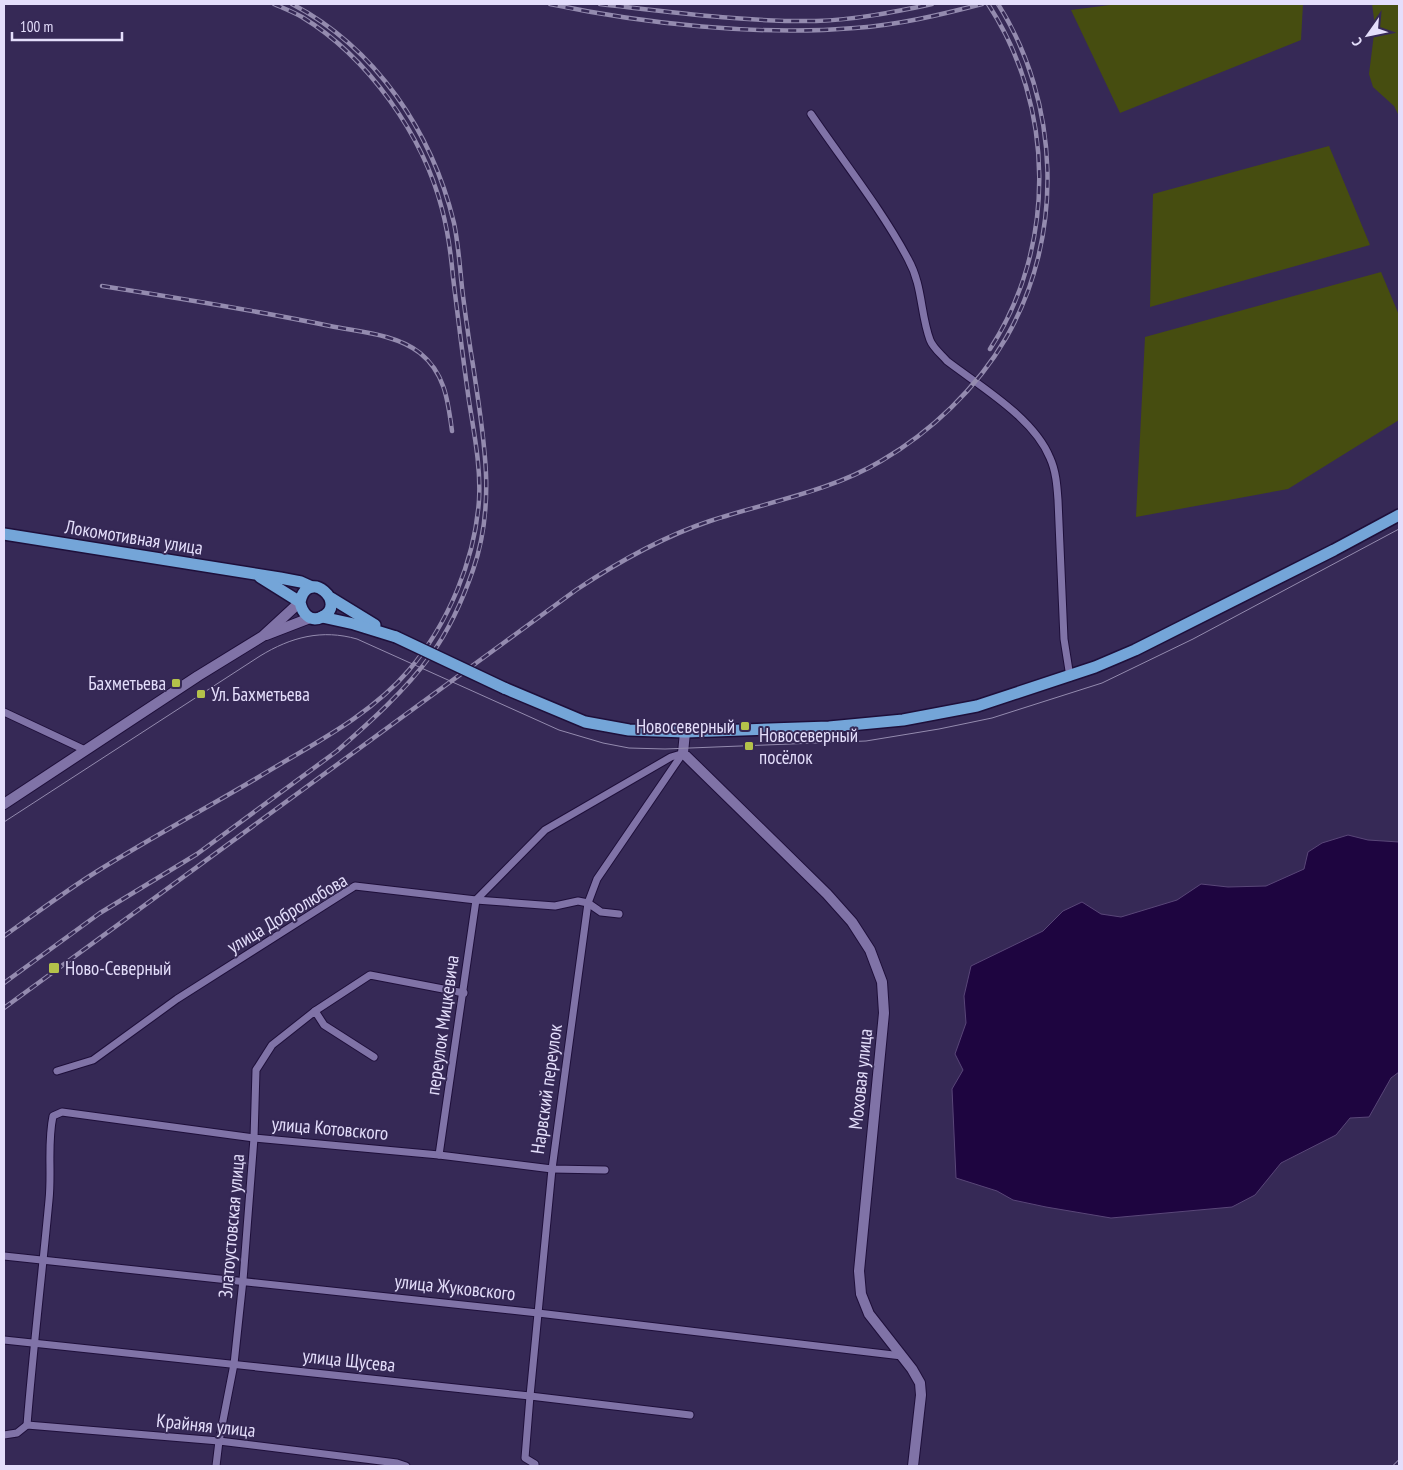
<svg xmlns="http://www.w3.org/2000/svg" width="1403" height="1470" font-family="'PT Sans Narrow',sans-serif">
  <rect width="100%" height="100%" fill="#362956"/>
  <!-- green -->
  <g fill="#464d10">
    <path d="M1118,4H1303L1301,40L1120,113L1071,10Z"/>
    <path d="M1372,4H1399V116L1394,106L1373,87L1369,74L1375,26Z"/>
    <path d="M1329,146L1370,245L1150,307L1153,194Z"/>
    <path d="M1381,272L1399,315V420L1288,489L1136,517L1145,337Z"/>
  </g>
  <!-- water -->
  <path fill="#1e0540" stroke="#594678" d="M1348,835L1368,840L1399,842V1072L1391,1078L1369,1117L1350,1118L1336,1135L1281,1163L1255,1195L1232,1207L1111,1218L1046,1207L1013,1200L997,1191L956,1178L952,1089L963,1070L955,1054L966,1023L964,996L971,966L1043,931L1063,911L1082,902L1101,914L1121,917L1177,900L1201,884L1228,887L1266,886L1304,869L1308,852L1322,843Z"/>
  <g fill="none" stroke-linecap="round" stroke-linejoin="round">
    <!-- street casing -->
    <g stroke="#1e0f3a" stroke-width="9">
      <g id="street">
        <path d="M811,114C843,161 882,210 908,259C923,286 920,313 930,340C933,348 941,354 947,361C981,387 1034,418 1050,458C1056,471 1057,486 1058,500L1064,639L1070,677"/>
        <path d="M4,712L85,750"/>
        <path d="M315,1011L370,975L464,993"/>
        <path d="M57,1071L93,1060L177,999L355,886L476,900L555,906L578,901L588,903L601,912L619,914"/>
        <path d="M439,1155L476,900L545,830L671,757L681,754"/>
        <path d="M4,1256L538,1313L902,1356"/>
        <path d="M4,1340L530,1396L690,1415"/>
        <path d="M27,1425C33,1350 42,1275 49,1200C52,1172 47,1144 53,1116L62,1112L254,1138L439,1155L552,1169L605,1170"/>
        <path d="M4,1435L17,1433L27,1425L219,1441L397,1463L406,1466"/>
        <path d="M216,1466L219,1441L234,1364L243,1280L254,1138L256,1070L272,1045L315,1011L324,1025L374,1057"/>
        <path d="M535,1466V1464L525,1458L530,1396L552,1169L588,903L597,879L683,753"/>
      </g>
    </g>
    <!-- secondary casing -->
    <g stroke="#1e0f3a" stroke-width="12">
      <g id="secondary">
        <path d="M266,635L310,618"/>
        <path d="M685,732L683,753L827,894L852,922L870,950L882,982L884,1013L859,1271L861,1294L869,1314L912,1369L920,1383L921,1395L913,1466"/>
        <path d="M4,804L198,676L263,636L300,602"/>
      </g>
    </g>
    <!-- primary casing -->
    <g stroke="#1e0f3a" stroke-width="14">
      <g id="primary">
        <path d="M4,534L280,578L301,582L312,587"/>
        <path d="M260,577L300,602C302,613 310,623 322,617C349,604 308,566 300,602"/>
        <path d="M331,598L375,625"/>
        <path d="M322,617L354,624L396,637"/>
        <path d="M504,688L585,722L629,730L685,732L829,727L903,720L977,706L1095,667L1135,650L1334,550L1399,515"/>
      </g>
    </g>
    <!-- street -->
    <use href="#street" stroke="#8073a7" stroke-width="7"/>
    <!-- secondary -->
    <use href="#secondary" stroke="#8073a7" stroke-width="10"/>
    <!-- primary -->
    <use href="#primary" stroke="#74a5d8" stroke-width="11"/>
    <!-- tram -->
    <path stroke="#948baf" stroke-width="1" d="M4,822L260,656C291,637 322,629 357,639L559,730L603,743L629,748L665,749L866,741L939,729L992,718L1102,683L1193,639L1399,529"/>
    <!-- rail casing -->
    <g stroke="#948baf" stroke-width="4.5">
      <g id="rail">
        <path d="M550,4C645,24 758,36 855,28C898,25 940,15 982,4"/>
        <path d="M600,4C671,12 744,22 816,21C855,20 894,12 932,4"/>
        <path d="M988,4C1055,106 1057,246 990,349"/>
        <path d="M102,286C178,298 254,310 330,326C359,332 396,334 420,353C445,373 448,401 452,431"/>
        <path d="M4,936C34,915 64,892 96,872C149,839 203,810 257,778C309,746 369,717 409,670C448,624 475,560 479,500C481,467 474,433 469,401C463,359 458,318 453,277C451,254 448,232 442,209C423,135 368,57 302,17C293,12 283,8 274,4"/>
        <path d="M4,983L100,913L197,854L337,751C370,722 405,691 431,655C449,630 463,599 473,570C497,501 483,435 473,365C469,342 466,319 463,296C460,272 459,247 454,223C432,132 376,48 292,4"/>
        <path d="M4,1008L576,590C618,562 662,537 710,521C767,502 829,492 881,461C931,432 977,388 1006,338C1065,236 1060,102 998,4"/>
        <path d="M1395,1466L1399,1462"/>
      </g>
    </g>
    <!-- rail -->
    <use href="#rail" stroke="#362956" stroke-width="2.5" stroke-dasharray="8" stroke-linecap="butt"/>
    <!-- primary-bridge casing -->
    <g stroke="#1e0f3a" stroke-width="14" stroke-linecap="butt">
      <path id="primary-bridge" d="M396,637L504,688"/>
    </g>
    <!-- primary-bridge -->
    <use href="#primary-bridge" stroke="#74a5d8" stroke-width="11"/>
  </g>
  <!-- markers -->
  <g fill="#b4c24a" stroke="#362956" stroke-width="2">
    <rect x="171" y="678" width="10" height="10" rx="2.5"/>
    <rect x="196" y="689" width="10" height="10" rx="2.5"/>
    <rect x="740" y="721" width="10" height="10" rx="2.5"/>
    <rect x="744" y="741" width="10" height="10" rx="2.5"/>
    <rect x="48" y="962" width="12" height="12" rx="2.5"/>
  </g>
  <g text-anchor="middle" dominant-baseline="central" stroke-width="4" stroke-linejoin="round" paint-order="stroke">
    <!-- street labels -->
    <g font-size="19" fill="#e4defb" stroke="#362956">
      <text transform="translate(134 537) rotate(9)">Локомотивная улица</text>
      <text transform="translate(287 913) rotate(-31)">улица Добролюбова</text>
      <text transform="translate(442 1025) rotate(-82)">переулок Мицкевича</text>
      <text transform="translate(860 1079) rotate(-84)">Моховая улица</text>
      <text transform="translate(546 1089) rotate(-82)">Нарвский переулок</text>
      <text transform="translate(330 1128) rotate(5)">улица Котовского</text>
      <text transform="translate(231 1226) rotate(-85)">Златоустовская улица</text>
      <text transform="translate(455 1287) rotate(6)">улица Жуковского</text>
      <text transform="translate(349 1360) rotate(6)">улица Щусева</text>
      <text transform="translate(206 1425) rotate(6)">Крайняя улица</text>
    </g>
    <!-- poi labels -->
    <g font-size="19" fill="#e4defb" stroke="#362956" text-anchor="start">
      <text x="166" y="683" text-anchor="end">Бахметьева</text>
      <text x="211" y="694">Ул. Бахметьева</text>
      <text x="735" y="726" text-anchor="end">Новосеверный</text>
      <text x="759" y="735">Новосеверный<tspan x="759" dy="22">посёлок</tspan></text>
      <text x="65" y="968">Ново-Северный</text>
    </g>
  </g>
  <!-- border -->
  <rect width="1403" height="1470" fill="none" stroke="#e4defb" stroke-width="10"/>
  <!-- north arrow -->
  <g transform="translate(1368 35) rotate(237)" stroke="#362956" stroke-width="4" paint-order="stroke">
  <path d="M0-4L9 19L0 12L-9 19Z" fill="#e4defb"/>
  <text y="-8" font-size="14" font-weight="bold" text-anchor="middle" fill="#e4defb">С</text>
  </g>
  <!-- scale -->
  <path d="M12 32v8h110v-8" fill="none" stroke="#e4defb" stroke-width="2.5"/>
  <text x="20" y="32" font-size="15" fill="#e4defb" stroke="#362956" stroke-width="4" paint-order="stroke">100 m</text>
</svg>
